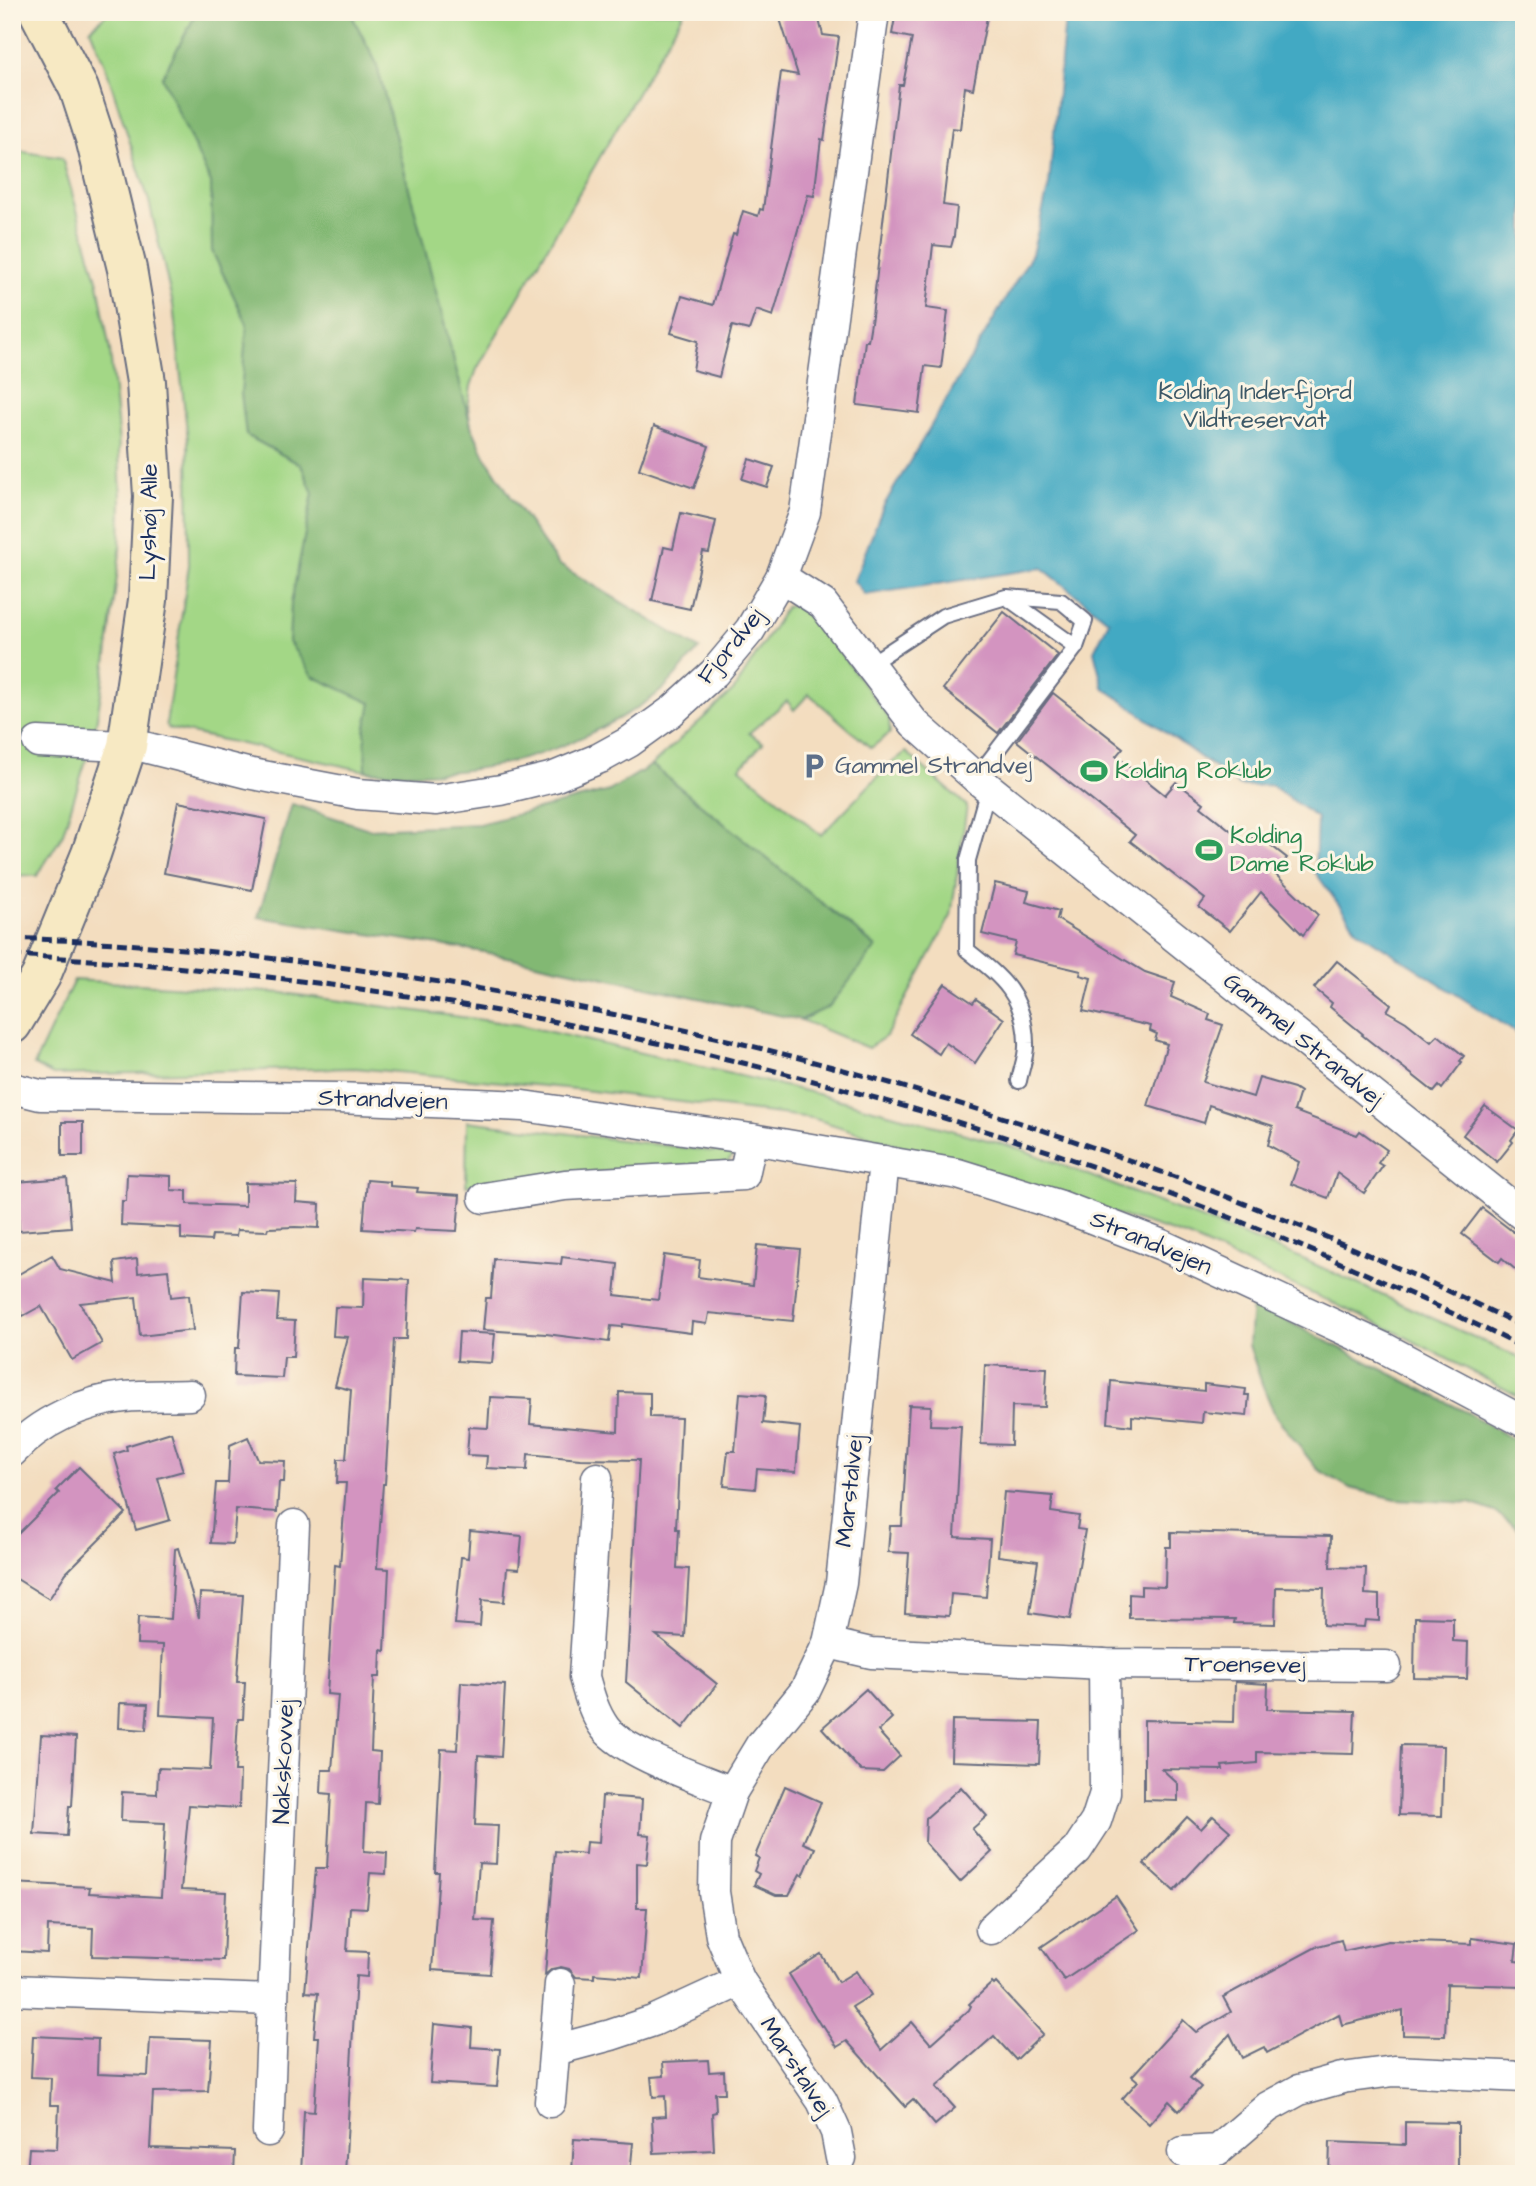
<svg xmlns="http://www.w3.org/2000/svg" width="1536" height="2186" font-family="'Architects Daughter',sans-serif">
  <rect width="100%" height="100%" fill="#fcf5e5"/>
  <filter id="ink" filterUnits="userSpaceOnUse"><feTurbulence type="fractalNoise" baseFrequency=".0143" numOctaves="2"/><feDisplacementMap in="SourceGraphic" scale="14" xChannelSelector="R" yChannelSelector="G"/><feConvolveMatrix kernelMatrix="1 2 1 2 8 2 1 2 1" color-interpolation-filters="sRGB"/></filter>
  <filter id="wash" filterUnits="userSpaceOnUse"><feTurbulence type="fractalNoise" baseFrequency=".00686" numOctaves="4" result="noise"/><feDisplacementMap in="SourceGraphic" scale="28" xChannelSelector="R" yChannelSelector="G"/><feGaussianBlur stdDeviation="1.57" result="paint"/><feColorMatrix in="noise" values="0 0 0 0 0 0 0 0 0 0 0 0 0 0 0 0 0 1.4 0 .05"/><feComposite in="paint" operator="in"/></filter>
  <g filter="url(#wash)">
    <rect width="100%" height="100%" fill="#f3ddbf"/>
    <!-- green -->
    <g fill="#a3d786" stroke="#5f8372" stroke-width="2">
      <path d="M109,12H684L477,369L471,386L468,407L471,426L485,456L511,497L558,564L699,649L408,773L366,771L168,728L166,724L189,565L188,440L173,305L149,201L105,65L90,29Z"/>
      <path d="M12,150L62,158L98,283L110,351L118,431L121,499L120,552L106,664L94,735L62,836L37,876L12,875Z"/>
      <path d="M796,605L820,626L889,718L890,733L871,748L809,694L794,710L787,701L749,733L763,743L740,768L821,835L890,764L906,752L967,806L951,916L886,1036L868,1048L801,1020L876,947L652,765L734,690L786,607Z"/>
      <path d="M74,980L283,993L520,1025L814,1093L1021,1149L1294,1255L1524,1360V1399L1396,1332L1188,1237L812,1118L575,1089L355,1068L53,1075L34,1065Z"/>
      <path d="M467,1121L734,1154L727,1163L495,1180L466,1186Z"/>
    </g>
    <!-- forest -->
    <g fill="#82b873" stroke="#4e7468" stroke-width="2">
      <path d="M197,12H350L376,62L471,426L485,456L511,497L558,564L699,649C688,661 678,674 667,685C652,700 632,711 614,721C534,766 456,779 366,771L365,731L371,703L312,676L289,642L291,603L313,493L301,465L246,435L241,393L247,324L212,251L211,183L162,77Z"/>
      <path d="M652,765L876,947L829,1007L801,1020L484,952L258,917L292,804L369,829L479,824L609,791Z"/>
      <path d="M1252,1303L1468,1413L1524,1446V1536L1512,1524L1495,1512L1470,1503L1396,1499L1350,1488L1317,1469L1275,1415L1262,1384L1249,1345Z"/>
    </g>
    <!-- water -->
    <path fill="#43a9c3" stroke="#2f6c90" stroke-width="2" d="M1054,12H1524V1038L1358,931L1315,872L1317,818L1271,785L1240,786L1103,687L1094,651L1109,621L1042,568L865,595L854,581L883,507L1032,254L1049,185L1065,19L1060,13Z"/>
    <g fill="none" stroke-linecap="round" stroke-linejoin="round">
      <!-- stream -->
      <path stroke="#43a9c3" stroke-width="9" d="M12,710H14"/>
    </g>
    <g id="blocks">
      <!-- building -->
      <g fill="#d394c0">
        <path d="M781,12H817L823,35L839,37L824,140L821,139L814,196L808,195L773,316L756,310L749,330L732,326L719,377L693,370L698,341L671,333L682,296L713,305L733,234L736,235L743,211L758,216L760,209L763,210L781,72L798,75L780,19L783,18Z"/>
        <path d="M896,12H988L973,89L965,87L960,129L952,128L943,205L957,207L954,236L951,247L933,245L926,308L948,311L941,368L925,366L919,413L857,405L865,341H868L872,316L899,85H903L912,38L892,34Z"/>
        <path d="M654,426L709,446L694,488L639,469Z"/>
        <path d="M749,459L774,467L767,487L742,479Z"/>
        <path d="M681,513L716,521L709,553L703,552L690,609L652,601L664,547L673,549Z"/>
        <path d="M1004,612L1058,655L998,733L943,689Z"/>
        <path d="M1053,693L1123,748L1116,756L1165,795L1176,782L1204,803L1201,807L1247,843L1255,833L1287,858L1274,873L1318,915L1303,935L1261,892L1230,931L1199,907L1205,899L1130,841L1135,835L1017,741Z"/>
        <path d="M178,802L266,819L252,890L164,873Z"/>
        <path d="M995,883L1029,891L1026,902L1059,911L1057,919L1145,972L1175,982L1171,997L1210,1014L1208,1020L1223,1025L1203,1082L1253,1097L1259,1078L1294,1088L1300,1092L1294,1111L1357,1135L1360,1131L1387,1150L1378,1163L1383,1166L1364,1193L1337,1173L1328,1198L1291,1184L1299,1162L1268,1145L1273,1126L1209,1105L1204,1123L1148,1106L1167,1044L1155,1040L1157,1034L1150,1031L1151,1026L1083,1011L1091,978L1080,975L1081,971L1013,955L1016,942L982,934Z"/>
        <path d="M1337,961L1391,1004L1387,1011L1406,1022L1431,1042L1438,1035L1464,1056L1460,1061L1462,1062L1442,1089L1439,1086L1434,1092L1362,1035L1363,1034L1330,1007L1332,1003L1314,988Z"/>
        <path d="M945,984L973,1003L976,999L1004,1019L975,1063L946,1043L939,1054L910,1034Z"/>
        <path d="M1485,1106L1518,1130L1511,1140L1513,1142L1497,1162L1463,1135Z"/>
        <rect x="62" y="1122" width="21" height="34"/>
        <path d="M127,1174L171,1176V1190L187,1191V1204L245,1206V1183L297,1184L296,1202L320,1204L319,1228L295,1227L268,1228L267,1231L237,1230L236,1236L212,1235L211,1241L181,1239V1228L121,1225L122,1201H126Z"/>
        <path d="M67,1178L71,1227L19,1231L16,1182Z"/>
        <path d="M367,1180L390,1182V1186L418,1188L417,1192L460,1195L457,1231L415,1229L414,1232L363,1229Z"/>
        <path d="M1482,1208L1524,1240V1277L1502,1258L1499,1262L1462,1234Z"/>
        <path d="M757,1245L800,1249L793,1321L709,1313L707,1324L692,1322L691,1333L623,1324L622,1327L611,1326L609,1342L546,1334L483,1330L486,1298H491L494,1259L561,1264L562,1257L618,1264L615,1295L658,1300L664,1255L700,1260L698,1277L753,1285Z"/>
        <path d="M52,1255L60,1269L116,1283L114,1262L137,1259L138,1273L168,1270L171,1297L189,1295L193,1330L140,1336L136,1297L80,1303L102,1343L72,1360L41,1306L23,1316L12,1296V1278Z"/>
        <path d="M364,1278L409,1280L406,1339H394L385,1484H383L377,1568L389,1569L385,1651L381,1650L380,1677H374L371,1751L380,1752L378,1804L366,1803L364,1851L387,1853L386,1874L370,1873L367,1908L350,1907L347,1951L368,1952L367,1977L356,1976L345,2174H301L304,2111L314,2112L319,2037H314L318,1993L305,1992L316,1868H327L331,1794L321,1793L322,1770H332L338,1695L327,1694L335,1565L340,1566L346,1483H337L338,1459H346L351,1390L335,1386L348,1337L333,1336L335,1307L363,1308Z"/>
        <path d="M243,1292L279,1294L277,1320L295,1321L293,1357H284L282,1378L234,1376L235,1348H239Z"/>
        <path d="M459,1332L495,1334L492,1363L457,1361Z"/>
        <path d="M985,1365L1047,1368L1045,1407L1012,1406L1011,1445L981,1444Z"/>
        <path d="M1111,1381L1204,1391V1384L1246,1389L1245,1395H1249L1247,1416L1203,1412L1202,1423L1132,1416V1426L1108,1423Z"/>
        <path d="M619,1392L650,1393V1417L681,1418L676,1529H679L677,1568L689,1569L685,1637L656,1635L717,1684L683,1728L626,1682L639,1460L580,1459L528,1454L527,1470L486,1468L487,1456L467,1455L469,1427L488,1428L490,1397L532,1399L530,1424L618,1432Z"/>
        <path d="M740,1393L766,1395L763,1423L800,1427L796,1472L757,1469L755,1489L724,1486L728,1451H735Z"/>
        <path d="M909,1405L931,1406L930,1425L961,1426L955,1537L990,1539L986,1597L951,1594L949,1616L905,1613L909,1553L888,1552L890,1526H902Z"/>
        <path d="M171,1432L183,1471L158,1478L170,1520L136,1530L114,1454L127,1450L126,1446Z"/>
        <path d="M248,1437L258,1460L285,1461L284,1482H279L277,1512L236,1509L233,1544L211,1543L216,1483H228L230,1445Z"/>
        <path d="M79,1467L126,1513L66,1573L49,1599L12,1576V1540L59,1493L56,1490Z"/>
        <path d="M1004,1492L1053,1496L1051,1512L1079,1516L1077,1529L1085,1530L1070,1619L1030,1613L1038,1561L998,1556Z"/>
        <path d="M470,1531L522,1536L519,1569L507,1568L504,1602L482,1600L480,1626L455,1624L461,1557L468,1558Z"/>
        <path d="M1171,1532L1331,1536L1330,1567L1366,1568L1365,1594L1379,1595V1621L1365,1620L1364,1627L1323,1625L1324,1588L1276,1587L1275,1624L1234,1623L1235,1619L1129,1618V1594L1141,1595V1586L1165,1587L1166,1547H1171Z"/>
        <path d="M178,1548L199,1618L200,1593L243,1595L237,1682H245L243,1719H238L235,1771H240L239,1808L189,1805L181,1890L226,1892L223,1960L92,1956L93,1928L48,1926L47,1953L12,1951V1883L90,1887L89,1893L161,1897L165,1823L121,1821L122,1792L157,1794L158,1768L210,1770L213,1718L160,1715L163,1645L137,1644L138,1617L171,1619L175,1549Z"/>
        <path d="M1415,1617L1453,1618V1641L1468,1642L1467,1679L1414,1678Z"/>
        <path d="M461,1682L505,1685L501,1757L478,1755L475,1825L498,1826L496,1864L479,1863L475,1920L494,1921L490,1974L432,1970L439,1872H435L441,1749L457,1750Z"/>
        <path d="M1235,1682L1268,1684L1267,1709L1355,1711L1353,1754L1257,1752V1763L1222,1766L1223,1770L1162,1769L1178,1784V1801L1144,1800V1720L1234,1722Z"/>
        <path d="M866,1689L892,1718L878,1731L900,1756L883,1772L861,1771L822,1728Z"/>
        <path d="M120,1703L148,1704L146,1730L119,1728Z"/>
        <path d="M952,1720L1041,1722L1039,1764L951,1761Z"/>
        <path d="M41,1735L76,1737L72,1806H69L67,1836L34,1834Z"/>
        <path d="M1401,1745L1444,1746L1442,1816L1399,1815Z"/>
        <path d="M785,1786L821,1802L803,1843L815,1848L803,1876L800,1874L789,1895H776L754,1885L759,1874L754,1871L759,1858L755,1856Z"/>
        <path d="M961,1787L987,1816L972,1829L992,1852L960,1882L925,1843L926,1818Z"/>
        <path d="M602,1796L642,1799L640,1834L650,1835L647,1864L637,1863V1908H647L642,1978L594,1974V1978L576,1977L569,1969L561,1967L552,1969L545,1975L555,1851L585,1854L586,1842L599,1843Z"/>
        <path d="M1213,1816L1230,1831L1174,1891L1144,1864L1187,1817L1201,1829Z"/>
        <path d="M1116,1896L1139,1930L1064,1980L1041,1947Z"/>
        <path d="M1472,1938L1517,1944L1515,1961L1524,1962V1986L1447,1984L1445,2036L1403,2035V2010L1342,2025L1339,2014L1267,2053L1264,2047L1242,2058L1230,2034L1190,2078L1201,2087L1179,2111L1169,2101L1149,2124L1122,2099L1138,2081L1132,2076L1183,2020L1196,2032L1221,2018L1231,2012L1223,1997L1318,1946L1341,1940L1344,1951L1388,1941L1472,1944Z"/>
        <path d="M821,1954L838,1982L856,1971L871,1995L852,2007L881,2050L912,2022L931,2044L969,2010L971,2006L969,2004L992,1983L994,1985L996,1983L1043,2034L1016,2060L994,2036L936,2087L955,2108L935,2125L913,2099L905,2106L847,2041L837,2047L823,2025L821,2026L789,1974Z"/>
        <path d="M434,2024L472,2028L471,2047L500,2049L497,2087L430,2083Z"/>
        <path d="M33,2036L98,2039L97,2074L148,2076L150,2038L212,2040L208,2091L153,2092L150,2148L235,2151L234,2174H27L29,2148L57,2149L59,2105H50L51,2078L31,2077Z"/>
        <path d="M708,2060L709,2072L724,2071L725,2093H715L716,2112L712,2113L714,2150L654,2153L652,2117L666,2116L665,2096L653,2097L651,2077L664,2076L663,2062Z"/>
        <path d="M1405,2122L1458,2123V2174H1329L1330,2142L1405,2145Z"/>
        <path d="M574,2139L633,2143L630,2174L572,2172Z"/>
      </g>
    </g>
  </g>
  <g filter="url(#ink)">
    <use href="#blocks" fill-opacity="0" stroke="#676c80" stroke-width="2"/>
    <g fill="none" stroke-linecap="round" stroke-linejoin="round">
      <!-- lane casing -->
      <g stroke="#676c80" stroke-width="18">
        <g id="lane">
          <path d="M1007,597L1061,601L1085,621L1076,647"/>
          <path d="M870,664L943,616L1006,597L1076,647L976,778"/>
          <path d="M988,789L968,860L967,950C1001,977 1025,995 1026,1043C1027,1055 1021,1069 1019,1081"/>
        </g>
      </g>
      <!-- street casing -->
      <g stroke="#676c80" stroke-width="33">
        <g id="street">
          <path d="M781,577L823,604L914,723L976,778L1524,1216"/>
          <path d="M38,742L144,747L247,773L358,794L436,800L501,790L554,777L600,758L629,742L672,711L714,673L750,630L781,577L805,512L874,12"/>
          <path d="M12,1088L40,1095L338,1098L523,1106L752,1139L958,1174L1058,1205L1162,1245L1384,1348L1524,1422"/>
          <path d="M484,1198L565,1185L744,1175L752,1139"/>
          <path d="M12,1452C39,1422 84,1401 124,1397C146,1395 169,1396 190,1395"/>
          <path d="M597,1478L584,1677C589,1695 594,1713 605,1728C624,1753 701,1779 732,1792"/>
          <path d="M828,1643L871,1653L1104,1664L1386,1666"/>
          <path d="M991,1929L1077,1850L1096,1821L1105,1793L1104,1664"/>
          <path d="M12,1990L273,2000L294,1525"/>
          <path d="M555,2050L611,2035L653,2021L740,1981"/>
          <path d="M550,2102L560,1984"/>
          <path d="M268,2131L273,2000"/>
          <path d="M1183,2152L1218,2150L1268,2107L1299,2090L1342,2078L1394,2071L1524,2077"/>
          <path d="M841,2158L836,2132L822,2101L740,1981L721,1936L714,1892L715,1842L732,1792L760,1746L805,1691L828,1643L841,1583L884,1161"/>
        </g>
      </g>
      <!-- secondary casing -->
      <g stroke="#676c80" stroke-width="42">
        <path id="secondary" d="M12,1024L41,976L91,854L127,746L148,600L153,496L146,382L127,269L95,138L79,89L39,12"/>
      </g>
      <!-- lane -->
      <use href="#lane" stroke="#fff" stroke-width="14"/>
      <!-- street -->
      <use href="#street" stroke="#fff" stroke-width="30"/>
      <!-- secondary -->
      <use href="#secondary" stroke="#f7e9c3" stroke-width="38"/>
      <!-- rail -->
      <g stroke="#1b2f5e" stroke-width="5" stroke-dasharray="10 5" stroke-linecap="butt">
        <path d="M12,938C54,940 97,941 138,945C619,985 1091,1115 1524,1327"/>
        <path d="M12,955C535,983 1054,1114 1524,1348"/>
      </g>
    </g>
  </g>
  <!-- icons -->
  <defs>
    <g id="parking-bare" transform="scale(2.1)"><path d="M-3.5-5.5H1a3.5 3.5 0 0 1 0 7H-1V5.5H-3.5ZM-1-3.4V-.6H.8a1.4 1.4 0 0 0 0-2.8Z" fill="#5c6f8a" stroke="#fcf5e5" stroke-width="2.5" paint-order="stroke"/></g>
    <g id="stadium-bare" transform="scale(2.1)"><path d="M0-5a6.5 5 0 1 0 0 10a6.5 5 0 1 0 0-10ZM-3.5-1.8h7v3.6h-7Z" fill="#2e9e5b" stroke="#fcf5e5" stroke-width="2.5" paint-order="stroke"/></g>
  </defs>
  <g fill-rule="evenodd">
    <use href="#parking-bare" x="814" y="766"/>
    <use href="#stadium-bare" x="1094" y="771"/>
    <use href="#stadium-bare" x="1209" y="850"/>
  </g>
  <g text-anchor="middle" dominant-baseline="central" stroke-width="6" stroke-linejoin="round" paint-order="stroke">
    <!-- park labels -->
    <g font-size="24" fill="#3d5968" stroke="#fcf5e5">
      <text x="1255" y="392">Kolding Inderfjord<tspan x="1255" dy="28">Vildtreservat</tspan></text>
    </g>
    <!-- street labels -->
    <g font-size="24" fill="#1b2f5e" stroke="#fcf5e5">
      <text transform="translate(149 522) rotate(-89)">Lyshøj Alle</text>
      <text transform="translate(731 646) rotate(-51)">Fjordvej</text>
      <text transform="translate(1303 1040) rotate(39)">Gammel Strandvej</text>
      <text transform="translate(383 1100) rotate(2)">Strandvejen</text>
      <text transform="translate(1151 1243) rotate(23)">Strandvejen</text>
      <text transform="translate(850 1491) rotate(-84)">Marstalvej</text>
      <text transform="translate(1245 1665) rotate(1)">Troensevej</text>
      <text transform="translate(284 1762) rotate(-88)">Nakskovvej</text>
      <text transform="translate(796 2067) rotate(57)">Marstalvej</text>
    </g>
    <!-- service labels -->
    <g font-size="24" fill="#4e5e75" stroke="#fcf5e5" text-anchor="start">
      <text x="835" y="766">Gammel Strandvej</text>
    </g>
    <!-- leisure labels -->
    <g font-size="24" fill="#27864d" stroke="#fcf5e5" text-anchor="start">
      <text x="1115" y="771">Kolding Roklub</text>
      <text x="1230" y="836">Kolding<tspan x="1230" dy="28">Dame Roklub</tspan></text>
    </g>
  </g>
  <!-- margin -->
  <rect width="1536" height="2186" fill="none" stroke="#fcf5e5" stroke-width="42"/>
</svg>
